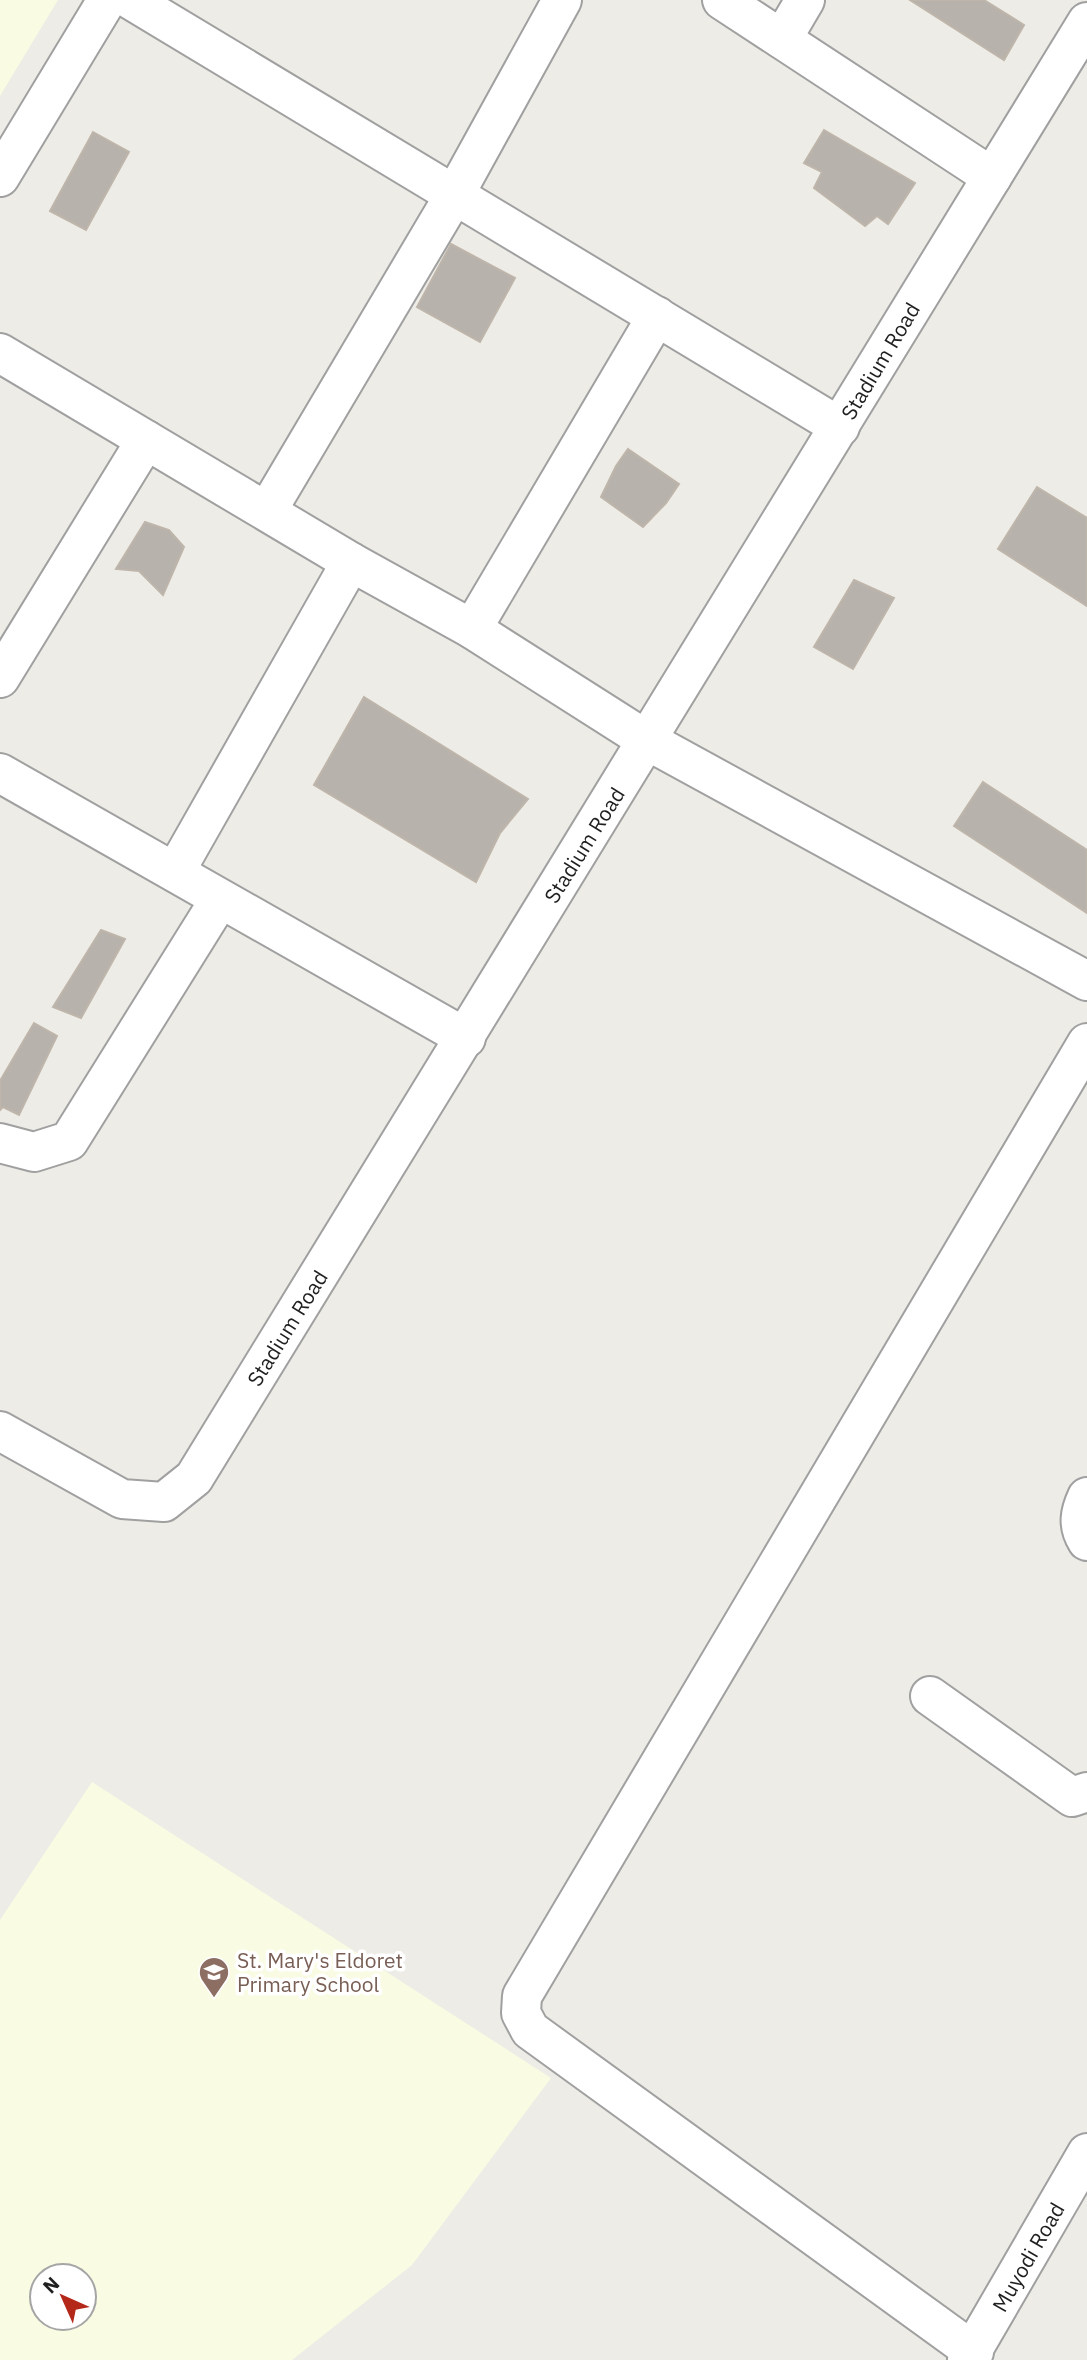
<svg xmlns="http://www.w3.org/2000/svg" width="1087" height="2360" font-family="'IBM Plex Sans',sans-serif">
  <rect width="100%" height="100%" fill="#eeece6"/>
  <!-- education -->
  <g fill="#f9fbe3" fill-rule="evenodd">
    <path d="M0,0H58L0,96Z"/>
    <path d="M92,1782L551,2078L412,2265L292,2360H0V1920ZM84,2276V2318H42V2276Z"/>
  </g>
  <!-- building -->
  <g fill="#b7b2ac" stroke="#beb5ab" stroke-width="2">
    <path d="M910,0H984L1024,25L1004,60Z"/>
    <path d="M824,130L915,183L888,224L877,216L865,226L814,188L822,172L804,163Z"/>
    <path d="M93,132L129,152L86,230L50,211Z"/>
    <path d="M451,244L515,278L480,342L417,307Z"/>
    <path d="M628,449L679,484L666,503L643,527L601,497L616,466Z"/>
    <path d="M1037,487L1087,518V606L998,549Z"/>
    <path d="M145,522L169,530L184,547L163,595L139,571L116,569Z"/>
    <path d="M854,580L894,598L853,669L814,647Z"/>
    <path d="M364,697L528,799L500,833L476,882L314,785Z"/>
    <path d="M983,782L1087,850V913L954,826Z"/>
    <path d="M101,930L125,939L81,1018L53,1007Z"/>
    <path d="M34,1023L57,1036L19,1115L3,1107L0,1110V1081Z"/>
  </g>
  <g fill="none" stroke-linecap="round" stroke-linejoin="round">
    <!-- minor casing -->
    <g stroke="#a0a0a0" stroke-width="42">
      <g id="minor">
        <path d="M131,0L840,427"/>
        <path d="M722,0L992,177"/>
        <path d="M782,39L805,0"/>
        <path d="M0,177L107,0"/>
        <path d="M0,353L351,562L472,629L648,741L1087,981"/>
        <path d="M267,511L455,194L562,0"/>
        <path d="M472,629L657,316"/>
        <path d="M0,678L146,440"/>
        <path d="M0,773L466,1038"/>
        <path d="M175,872L351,562"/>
        <path d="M0,1143L34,1152L69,1141L220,899"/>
        <path d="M0,1431L122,1499L164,1502L194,1478L1087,22"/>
        <path d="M1087,1497C1080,1512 1077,1525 1087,1541"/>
        <path d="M930,1696L1072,1797L1087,1792"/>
        <path d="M974,2352L530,2030L521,2013L522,1996L1087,1043"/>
        <path d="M967,2360L1087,2153"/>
      </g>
    </g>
    <!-- minor -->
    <use href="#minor" stroke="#fff" stroke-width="38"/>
  </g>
  <!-- icons -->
  <defs>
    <g id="school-pin" transform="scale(1.575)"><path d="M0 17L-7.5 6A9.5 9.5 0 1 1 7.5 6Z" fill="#8d6e63" stroke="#fff"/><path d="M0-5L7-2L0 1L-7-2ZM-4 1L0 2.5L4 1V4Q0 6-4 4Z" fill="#fff"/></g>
  </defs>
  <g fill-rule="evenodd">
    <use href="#school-pin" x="214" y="1972"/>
  </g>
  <g text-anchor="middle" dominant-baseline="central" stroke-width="7" stroke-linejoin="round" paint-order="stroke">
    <!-- street labels -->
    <g font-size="21" fill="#1f1f1f" stroke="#fff">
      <text transform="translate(880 361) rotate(-59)">Stadium Road</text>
      <text transform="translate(584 845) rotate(-58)">Stadium Road</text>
      <text transform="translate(287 1328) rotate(-58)">Stadium Road</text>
      <text transform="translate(1028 2257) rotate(-60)">Muyodi Road</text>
    </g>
    <!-- education labels -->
    <g font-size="21" fill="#785e54" stroke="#fff" text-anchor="start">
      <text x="237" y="1960">St. Mary's Eldoret<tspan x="237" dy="24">Primary School</tspan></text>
    </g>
  </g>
  <!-- north arrow -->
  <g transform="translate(63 2297) rotate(315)"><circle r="33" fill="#ffffff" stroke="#a5a5a5" stroke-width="2"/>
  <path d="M0-5L12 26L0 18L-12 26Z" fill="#b4281a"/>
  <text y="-10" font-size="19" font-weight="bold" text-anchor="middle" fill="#1f1f1f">N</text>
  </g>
</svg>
